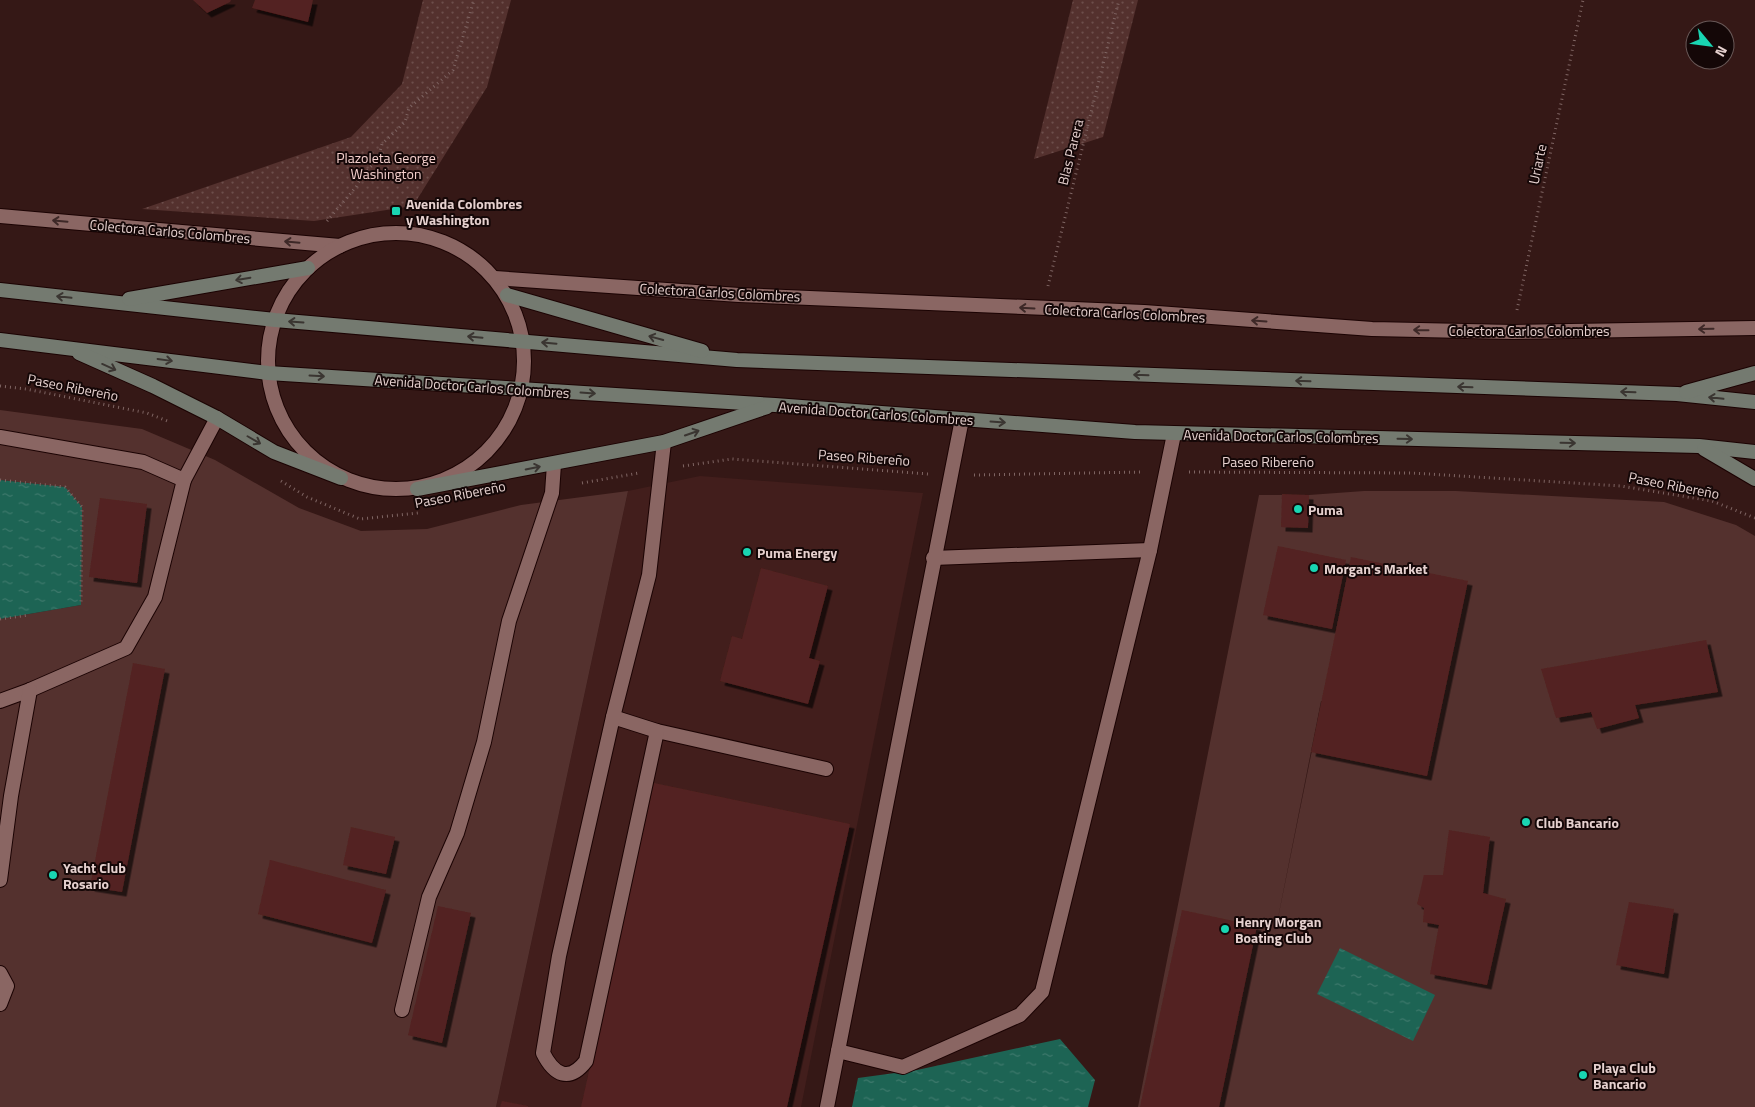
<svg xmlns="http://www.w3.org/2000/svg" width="1755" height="1107" font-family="'Titillium Web',sans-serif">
  <defs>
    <pattern id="park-dots" width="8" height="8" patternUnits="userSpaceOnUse" patternTransform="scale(1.25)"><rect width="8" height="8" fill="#54312e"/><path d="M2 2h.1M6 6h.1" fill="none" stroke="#6d4e4b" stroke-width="1.8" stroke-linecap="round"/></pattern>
    <pattern id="water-ripples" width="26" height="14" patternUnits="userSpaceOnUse" patternTransform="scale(1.25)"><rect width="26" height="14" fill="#1d6454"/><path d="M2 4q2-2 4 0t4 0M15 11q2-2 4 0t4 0" fill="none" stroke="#3e796c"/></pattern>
    <filter id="shadow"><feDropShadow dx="4.5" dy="4.5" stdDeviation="0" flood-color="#0009"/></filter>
  </defs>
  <rect width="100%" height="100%" fill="#351816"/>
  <!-- built -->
  <path fill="#421e1c" d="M700,476L923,493L801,1107H496L628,491Z"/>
  <!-- park -->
  <g fill="url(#park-dots)">
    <path d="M423,0H511L487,87L413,206L314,221L142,209L351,137L402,84Z"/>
    <path d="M1073,0H1138L1103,137L1034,159Z"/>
  </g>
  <!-- pitch -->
  <g fill="#54312e" fill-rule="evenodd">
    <path d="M0,410L142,429L215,460L299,508L361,531L427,529L521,505L628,491L496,1107H0V619L81,605V577L65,487L0,480Z"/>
    <path d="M1364,491H1456L1664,502L1736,525L1755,536V1107H1138L1259,495H1309ZM1321,701H1322L1274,938Z"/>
  </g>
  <!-- water -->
  <g fill="url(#water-ripples)">
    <path d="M0,480L65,487L82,507L81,605L0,619Z"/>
    <path d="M1340,948L1435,995L1413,1041L1317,994Z"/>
    <path d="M1060,1039L1095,1080L1088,1107H852L858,1078L917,1070Z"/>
  </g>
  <!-- building -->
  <g fill="#532220" filter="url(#shadow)">
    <path d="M193,0H231L230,2L207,13Z"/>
    <path d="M255,0H313L308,22L252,8Z"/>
    <path d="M1282,494L1309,495L1308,528L1281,527Z"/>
    <path d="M100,498L147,504L137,583L89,577Z"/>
    <path d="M1278,546L1346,560L1332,629L1263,615Z"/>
    <path d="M1351,557L1468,581L1427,776L1311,752Z"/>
    <path d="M761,568L828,586L809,658L820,661L808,704L720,681L732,636L742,639Z"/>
    <path d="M1706,640L1718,692L1635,705L1639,718L1597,729L1591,712L1556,718L1541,669Z"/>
    <path d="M133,663L165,669L122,892L90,887Z"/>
    <path d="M654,783L850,824L787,1107H581Z"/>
    <path d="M351,827L395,837L386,874L343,865Z"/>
    <path d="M1449,830L1490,837L1483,893L1506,899L1487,985L1430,974L1439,925L1423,922L1424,908L1417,904L1424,875H1443Z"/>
    <path d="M270,860L386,890L372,943L258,914Z"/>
    <path d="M1629,902L1674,909L1664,974L1616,965Z"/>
    <path d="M438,906L471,913L442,1043L408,1035Z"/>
    <path d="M1182,910L1257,926L1219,1107H1140Z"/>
    <path d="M502,1101L528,1106V1107H500Z"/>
  </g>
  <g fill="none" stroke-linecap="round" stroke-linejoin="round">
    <!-- service casing -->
    <g stroke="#1b0303" stroke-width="16">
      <g id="service">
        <path d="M0,437L143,462L184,480"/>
        <path d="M0,701L30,690L126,648L155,597L184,480L217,418"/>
        <path d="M613,717L657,731L826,769"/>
        <path d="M657,731L586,1061C569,1083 554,1075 543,1053L559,956L613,717L649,575L664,442"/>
        <path d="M0,880L11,796L30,690"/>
        <path d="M0,973L7,986L0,1004"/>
        <path d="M402,1010L429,897L457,833L484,742L509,621L552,493L554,464"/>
      </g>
    </g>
    <!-- minor casing -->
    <g stroke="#1b0303" stroke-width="16">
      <g id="minor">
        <path d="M0,216L340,246"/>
        <circle cx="396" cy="361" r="128"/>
        <path d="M495,278L739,295L1144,312L1372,329L1513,332L1755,328"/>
        <path d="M933,558L1150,550"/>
        <path d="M838,1051L903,1067L1020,1015L1042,992L1150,550L1174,434"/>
        <path d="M827,1107L962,419"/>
      </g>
    </g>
    <!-- secondary casing -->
    <g stroke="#1b0303" stroke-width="16">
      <g id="secondary">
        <path d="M0,290L275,320L737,360L1677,394L1755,402"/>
        <path d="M507,295L702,351"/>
        <path d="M129,299L308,268"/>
        <path d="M0,340L268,373L775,405L1135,432L1699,446L1755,452"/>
        <path d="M79,353L153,386L217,418L274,452L341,478"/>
        <path d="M1686,392L1755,373"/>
        <path d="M1704,449L1755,479"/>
        <path d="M417,489L664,442L767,407"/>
      </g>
    </g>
    <!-- path -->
    <g stroke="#7f6563" stroke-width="3" stroke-dasharray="1 4" stroke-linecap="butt">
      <path d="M327,221L356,187L362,176L378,159L382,144L405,122L409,108L453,70L474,0"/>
      <path d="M1048,286L1119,0"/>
      <path d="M1517,310L1583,0"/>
      <path d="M0,386L26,389L147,413L170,422"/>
      <path d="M683,466L732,459L928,474"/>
      <path d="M1189,472L1412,473L1621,486L1712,501L1755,518"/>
      <path d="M974,475L1143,472"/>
      <path d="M0,480L65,487L82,507L81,605"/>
      <path d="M281,481L307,497L360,519L418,513"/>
      <path d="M582,483L639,473"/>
      <path d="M0,619L29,615"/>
    </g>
    <!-- service -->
    <use href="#service" stroke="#8a6663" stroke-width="14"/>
    <!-- minor -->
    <use href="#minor" stroke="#8a6663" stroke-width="14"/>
    <!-- secondary -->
    <use href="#secondary" stroke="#747a70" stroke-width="14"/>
  </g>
  <!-- one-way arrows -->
  <defs><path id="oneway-shaft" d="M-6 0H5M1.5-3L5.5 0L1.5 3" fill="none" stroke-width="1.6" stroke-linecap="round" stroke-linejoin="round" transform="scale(1.25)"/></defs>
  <g stroke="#3d2827">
    <use href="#oneway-shaft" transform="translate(60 221) rotate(-175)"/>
    <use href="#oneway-shaft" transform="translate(292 242) rotate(-175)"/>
    <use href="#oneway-shaft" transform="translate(1027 308) rotate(-177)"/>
    <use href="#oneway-shaft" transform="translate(1259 321) rotate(-176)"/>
    <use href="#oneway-shaft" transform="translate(1706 329) rotate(179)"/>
    <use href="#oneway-shaft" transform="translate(1421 330) rotate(-179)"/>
  </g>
  <g stroke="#3a3531">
    <use href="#oneway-shaft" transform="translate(243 279) rotate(170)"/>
    <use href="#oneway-shaft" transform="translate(64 297) rotate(-174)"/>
    <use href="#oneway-shaft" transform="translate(296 322) rotate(-176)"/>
    <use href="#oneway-shaft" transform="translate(475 337) rotate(-175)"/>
    <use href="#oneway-shaft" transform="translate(656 338) rotate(-165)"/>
    <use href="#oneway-shaft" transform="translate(549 343) rotate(-175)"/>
    <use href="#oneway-shaft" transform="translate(165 360) rotate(8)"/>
    <use href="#oneway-shaft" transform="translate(109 367) rotate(24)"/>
    <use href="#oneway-shaft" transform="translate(1141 375) rotate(-178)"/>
    <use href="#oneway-shaft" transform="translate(317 376) rotate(3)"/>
    <use href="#oneway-shaft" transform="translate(1303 381) rotate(-178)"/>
    <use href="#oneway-shaft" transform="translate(1465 387) rotate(-178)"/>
    <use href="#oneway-shaft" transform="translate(1628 392) rotate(-178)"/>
    <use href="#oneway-shaft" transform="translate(588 393) rotate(4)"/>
    <use href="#oneway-shaft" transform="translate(1716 398) rotate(-174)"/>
    <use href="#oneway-shaft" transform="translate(998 422) rotate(4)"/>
    <use href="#oneway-shaft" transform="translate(692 433) rotate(-19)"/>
    <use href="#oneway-shaft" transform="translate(1405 439) rotate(1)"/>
    <use href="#oneway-shaft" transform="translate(254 440) rotate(30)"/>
    <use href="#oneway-shaft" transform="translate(1568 443) rotate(1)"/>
    <use href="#oneway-shaft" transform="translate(533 468) rotate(-11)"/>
  </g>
  <!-- markers -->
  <g fill="#19d5b2" stroke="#140707" stroke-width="2">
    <rect x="391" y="206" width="10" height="10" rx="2.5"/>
    <circle cx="1298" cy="509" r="5"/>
    <circle cx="747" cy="552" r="5"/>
    <circle cx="1314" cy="568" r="5"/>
    <circle cx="1526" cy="822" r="5"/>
    <circle cx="53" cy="875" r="5"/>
    <circle cx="1225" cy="929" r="5"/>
    <circle cx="1583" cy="1075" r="5"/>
  </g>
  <g text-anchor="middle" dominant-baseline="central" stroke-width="4" stroke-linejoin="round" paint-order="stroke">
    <!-- street labels -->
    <g font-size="14" fill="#e6d1cf" stroke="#140707">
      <text transform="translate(1070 152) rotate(-76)">Blas Parera</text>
      <text transform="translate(1537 164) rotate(-78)">Uriarte</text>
      <text transform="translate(170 231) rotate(5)">Colectora Carlos Colombres</text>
      <text transform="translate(720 292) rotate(3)">Colectora Carlos Colombres</text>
      <text transform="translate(1125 313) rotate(3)">Colectora Carlos Colombres</text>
      <text x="1529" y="330">Colectora Carlos Colombres</text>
      <text transform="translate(472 386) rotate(4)">Avenida Doctor Carlos Colombres</text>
      <text transform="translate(73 387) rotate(11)">Paseo Ribereño</text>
      <text transform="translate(876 413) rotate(4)">Avenida Doctor Carlos Colombres</text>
      <text transform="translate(1281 436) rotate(1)">Avenida Doctor Carlos Colombres</text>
      <text transform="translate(864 457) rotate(4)">Paseo Ribereño</text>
      <text x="1268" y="461">Paseo Ribereño</text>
      <text transform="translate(1674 485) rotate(11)">Paseo Ribereño</text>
      <text transform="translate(460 494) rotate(-11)">Paseo Ribereño</text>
    </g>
    <!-- park labels -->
    <g font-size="14" fill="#f5d0cd" stroke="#140707">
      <text x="386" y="157">Plazoleta George<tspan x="386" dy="16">Washington</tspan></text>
    </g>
    <!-- poi labels -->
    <g font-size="14" font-weight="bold" fill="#e6d1cf" stroke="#140707" text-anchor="start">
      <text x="406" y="203">Avenida Colombres<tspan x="406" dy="16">y Washington</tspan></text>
      <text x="1308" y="509">Puma</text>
      <text x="757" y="552">Puma Energy</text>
      <text x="1324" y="568">Morgan's Market</text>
      <text x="1536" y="822">Club Bancario</text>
      <text x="63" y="867">Yacht Club<tspan x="63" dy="16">Rosario</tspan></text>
      <text x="1235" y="921">Henry Morgan<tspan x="1235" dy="16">Boating Club</tspan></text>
      <text x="1593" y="1067">Playa Club<tspan x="1593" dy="16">Bancario</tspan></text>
    </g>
  </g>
  <!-- north arrow -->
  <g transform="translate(1710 45) rotate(119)"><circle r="24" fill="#140707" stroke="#685857"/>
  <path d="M0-4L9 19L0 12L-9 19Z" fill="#19d5b2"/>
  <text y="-8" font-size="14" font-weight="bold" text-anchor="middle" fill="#e6d1cf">N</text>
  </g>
</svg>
